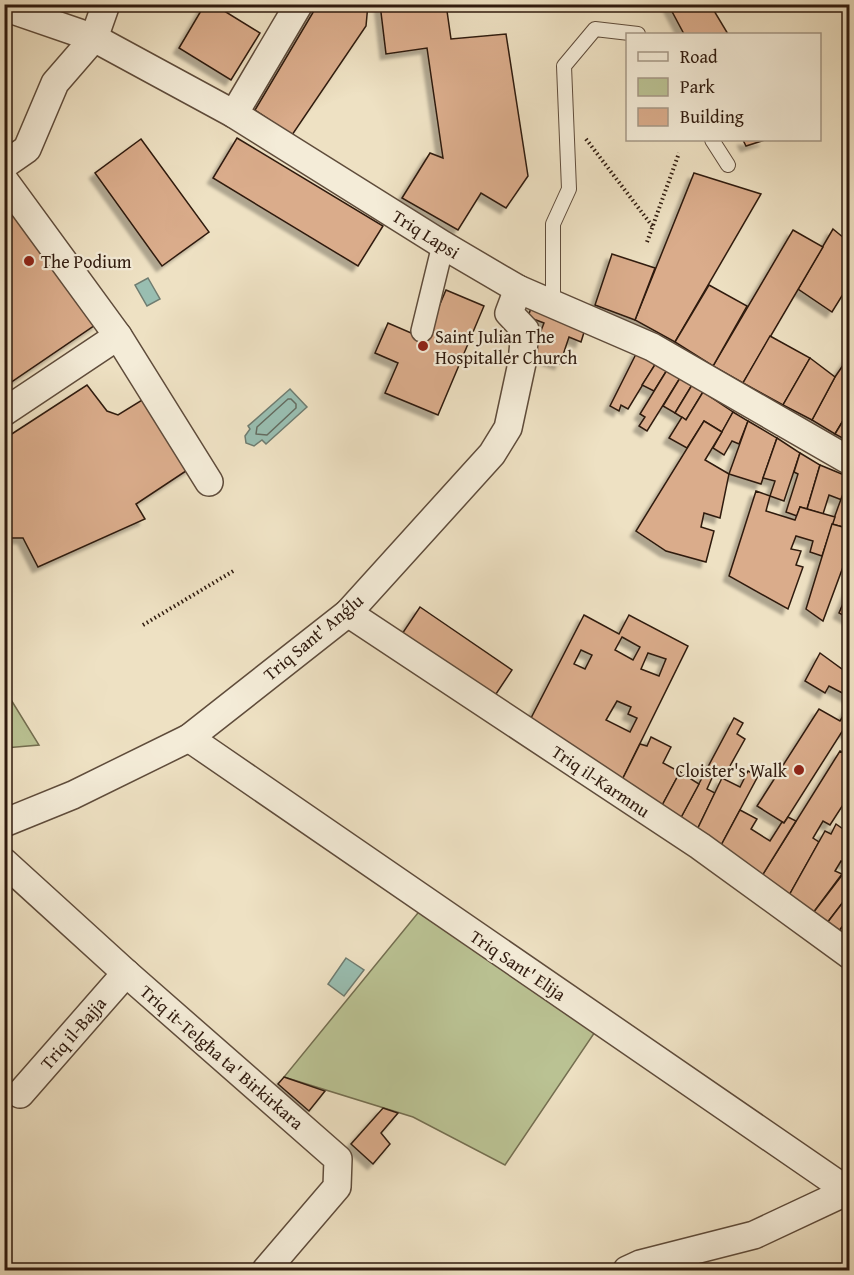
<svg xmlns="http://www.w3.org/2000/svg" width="854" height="1275" font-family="'Gentium Book Plus',serif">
  <defs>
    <filter id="shadow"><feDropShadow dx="-5.5" dy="5.5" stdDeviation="1.5" flood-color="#0004"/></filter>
  </defs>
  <rect width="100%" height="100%" fill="#eee1c3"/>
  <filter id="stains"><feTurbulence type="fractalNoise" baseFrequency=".00333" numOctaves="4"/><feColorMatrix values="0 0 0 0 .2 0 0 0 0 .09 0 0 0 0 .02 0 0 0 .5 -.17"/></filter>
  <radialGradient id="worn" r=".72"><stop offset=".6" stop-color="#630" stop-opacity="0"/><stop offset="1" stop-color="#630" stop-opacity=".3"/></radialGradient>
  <!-- green -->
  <g fill="#bac293" stroke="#746e50" stroke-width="1.5">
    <path d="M5,690L39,745L5,748Z"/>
    <path d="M422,908L597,1029L505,1165L413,1117L284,1077Z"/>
  </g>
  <!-- water -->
  <g fill="#99beb1" stroke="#6f7c70" stroke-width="1.5">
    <path d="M148,278L160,299L147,306L135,285Z"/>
    <path d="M290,389L307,407L266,444L262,440L254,446L246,443L245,436L250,429L248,426Z"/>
    <path d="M346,958L364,970L344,996L328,984Z"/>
  </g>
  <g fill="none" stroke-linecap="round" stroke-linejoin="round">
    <!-- shore -->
    <path stroke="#646c60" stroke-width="1.5" d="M288,399H291L296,404V408L267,435L256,434L257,427Z"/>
  </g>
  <!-- building -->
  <g fill="#daac8b" stroke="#2f1a0e" stroke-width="1.5" fill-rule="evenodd" filter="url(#shadow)">
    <path d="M205,4H213L260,33L231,80L179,48Z"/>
    <path d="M318,4H368L366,26L292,135L255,110Z"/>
    <path d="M380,4H446L451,39L506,34L528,176L506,208L481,193L458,230L402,198L430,153L443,158L427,48L386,54Z"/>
    <path d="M668,4H710L728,34H684Z"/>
    <path d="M237,138L383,226L358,266L213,178Z"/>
    <path d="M141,139L209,232L162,266L95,173Z"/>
    <path d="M743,140H765L746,146Z"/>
    <path d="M694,173L761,194L675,342L635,320Z"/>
    <path d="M4,199L98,323L4,387Z"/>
    <path d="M833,229L850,243V283L832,312L798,289Z"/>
    <path d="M793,230L823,247L743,383L713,366Z"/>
    <path d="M612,254L655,268L635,320L595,305Z"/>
    <path d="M709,285L747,306L713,366L675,342Z"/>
    <path d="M446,290L484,306L438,415L385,393L398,363L375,353L388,323L425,339Z"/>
    <path d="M532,305L586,326L581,342L569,337L560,364L532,354L544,323L528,317Z"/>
    <path d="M770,336L810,358L783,405L743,383Z"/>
    <path d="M638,350L656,363L628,409L621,405L619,411L610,406Z"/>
    <path d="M850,355V409L835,434L812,420L835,377Z"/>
    <path d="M810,358L835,377L812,420L783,405Z"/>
    <path d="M656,363L667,370L654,391L642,385Z"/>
    <path d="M667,370L680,378L647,431L639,426L645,417L640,414Z"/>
    <path d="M680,378L692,385L675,413L663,406Z"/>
    <path d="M87,385L107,411L118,415L147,397L192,467L136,504L145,519L38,567L23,538H4V439Z"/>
    <path d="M692,385L703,392L686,420L675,413Z"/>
    <path d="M703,392L733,412L722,432L704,421L687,448L669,438L682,417L686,420Z"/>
    <path d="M850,409V440L848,441L835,434Z"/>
    <path d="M733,412L748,421L739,444L732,441L724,455L713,448Z"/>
    <path d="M704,421L722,432L705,460L729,474L720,518L704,513L701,527L714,531L706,562L666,551L636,531Z"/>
    <path d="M748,421L777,438L761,484L729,474Z"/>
    <path d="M777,438L800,453L784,501L770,496L775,481L763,478Z"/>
    <path d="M800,453L820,465L807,509L800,507L797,516L786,512L798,474L794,472Z"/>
    <path d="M820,465L849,477L842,500L829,495L823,514L807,509Z"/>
    <path d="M849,477H850V529L832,524Z"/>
    <path d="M756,491L770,496L766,511L795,520L800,507L835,517L822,556L810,552L813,541L796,536L791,549L801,551L796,565L803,567L788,609L729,576Z"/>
    <path d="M832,524L850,529V548L823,621L806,609Z"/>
    <path d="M850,587V619L839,613Z"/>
    <path d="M420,607L512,670L492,700L400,637Z"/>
    <path d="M584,615L619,634L629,615L688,646L619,786L529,722ZM622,637L640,647L633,660L615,650ZM581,650L592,655L585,669L574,664ZM648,653L666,659L659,676L641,669ZM617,701L631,707L628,714L637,718L630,732L606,720Z"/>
    <path d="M820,653L850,675V697L829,686L825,693L805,681Z"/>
    <path d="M850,705V734L843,730L784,823L757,806L819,709L840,721Z"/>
    <path d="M734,718L743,723L737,734L745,739L726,773L717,767L707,789L715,793L695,834L678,823Z"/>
    <path d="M651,737L671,747L663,763L680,772L659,811L619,786L640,744L647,746Z"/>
    <path d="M840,751L850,756V794L830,825L823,821L813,838L819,842L787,899L760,879Z"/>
    <path d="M748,771L758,776L718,851L695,834L722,778L740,787Z"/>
    <path d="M680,772L699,784L678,823L659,811Z"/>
    <path d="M740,810L757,819L751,829L770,841L782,822L784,823L788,817L796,821L760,879L718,851Z"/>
    <path d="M836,824L850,834V865L841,861L835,871L842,874L810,917L787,899L825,831L831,834Z"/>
    <path d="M849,866L850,893L824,927L810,917Z"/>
    <path d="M850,893V917L835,936L824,927Z"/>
    <path d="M850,917V943L835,936Z"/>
    <path d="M284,1077L325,1091L309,1111L278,1084Z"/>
    <path d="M383,1108L398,1113L381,1133L390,1144L373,1164L351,1144Z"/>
  </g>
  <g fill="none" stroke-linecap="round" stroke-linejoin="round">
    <!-- service casing -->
    <g stroke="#5f4c3b" stroke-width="16">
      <g id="service">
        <path d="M712,140L728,165"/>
        <path d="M553,304V224L569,189L564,66L595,29L638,34"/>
      </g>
    </g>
    <!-- pedestrian casing -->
    <g stroke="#5f4c3b" stroke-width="24">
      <path id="pedestrian" d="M422,331L443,245"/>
    </g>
    <!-- minor casing -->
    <g stroke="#5f4c3b" stroke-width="30">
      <g id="minor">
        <path d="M4,7L94,38L234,114L443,245L518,289L652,347L850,461"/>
        <path d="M234,114L299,4"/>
        <path d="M4,165L27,149L55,83L94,38L106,4"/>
        <path d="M4,180L118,336L209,482"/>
        <path d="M4,412L118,336"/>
        <path d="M348,613L700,846L850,955"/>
        <path d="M189,738L848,1191"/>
        <path d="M4,823L73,795L189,738L348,613L492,454L508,428L522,363L525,330L509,313L518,289"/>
        <path d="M4,862L126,973L338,1159L337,1187L266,1270"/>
        <path d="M20,1094L126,973"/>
        <path d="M627,1270L640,1264L754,1235L850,1190"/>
      </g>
    </g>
    <!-- path -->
    <g stroke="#2f1a0e" stroke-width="4" stroke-dasharray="1.5 3" stroke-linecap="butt">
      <path d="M586,139L653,227"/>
      <path d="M647,242L679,153"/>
      <path d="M143,625L235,570"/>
    </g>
    <!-- service -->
    <use href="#service" stroke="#f4ecd8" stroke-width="14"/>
    <!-- pedestrian -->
    <use href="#pedestrian" stroke="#f4ecd8" stroke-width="21"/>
    <!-- minor -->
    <use href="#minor" stroke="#f4ecd8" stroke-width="27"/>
  </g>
  <!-- markers -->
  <g fill="#8f2418" stroke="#f4ecd8" stroke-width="2">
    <circle cx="29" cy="261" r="6"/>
    <circle cx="423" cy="346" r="6"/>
    <circle cx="799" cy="770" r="6"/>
  </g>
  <g text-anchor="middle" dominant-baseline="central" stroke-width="4.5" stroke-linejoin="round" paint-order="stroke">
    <!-- street labels -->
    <g font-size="18" fill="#2f1a0e" stroke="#f4ecd8">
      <text transform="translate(426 234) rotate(32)">Triq Lapsi</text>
      <text transform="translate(313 637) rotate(-40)">Triq Sant' Anǵlu</text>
      <text transform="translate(601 781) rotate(34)">Triq il-Karmnu</text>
      <text transform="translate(518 965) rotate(34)">Triq Sant' Elija</text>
      <text transform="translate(73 1033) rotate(-49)">Triq il-Bajja</text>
      <text transform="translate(222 1057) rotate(41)">Triq it-Telgħa ta' Birkirkara</text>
    </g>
    <!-- poi labels -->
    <g font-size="18" fill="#2f1a0e" stroke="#f4ecd8" text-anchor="start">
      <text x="41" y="261">The Podium</text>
      <text x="435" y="336">Saint Julian The<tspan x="435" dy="21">Hospitaller Church</tspan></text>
      <text x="787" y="770" text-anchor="end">Cloister's Walk</text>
    </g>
  </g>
  <!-- margin -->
  <rect width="854" height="1275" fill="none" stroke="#eee1c3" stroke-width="24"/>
  <rect x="6" y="6" width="842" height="1263" fill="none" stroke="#2f1a0e" stroke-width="3"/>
  <rect x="12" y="12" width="830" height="1251" fill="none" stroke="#2f1a0e" stroke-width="1.5"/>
  <!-- legend -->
  <rect x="626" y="33" width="195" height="108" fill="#f4ecd8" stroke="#a59887" stroke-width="1.5"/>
  <rect x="638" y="52" width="30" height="9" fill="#f4ecd8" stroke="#a59887" stroke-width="1.5"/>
  <text x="680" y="63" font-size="18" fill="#2f1a0e">Road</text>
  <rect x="638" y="78" width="30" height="18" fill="#bac293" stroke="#a59887" stroke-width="1.5"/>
  <text x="680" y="93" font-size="18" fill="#2f1a0e">Park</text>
  <rect x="638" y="108" width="30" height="18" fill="#daac8b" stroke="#a59887" stroke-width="1.5"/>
  <text x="680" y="123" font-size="18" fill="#2f1a0e">Building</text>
  <rect width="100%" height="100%" filter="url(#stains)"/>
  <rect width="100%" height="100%" fill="url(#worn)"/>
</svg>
